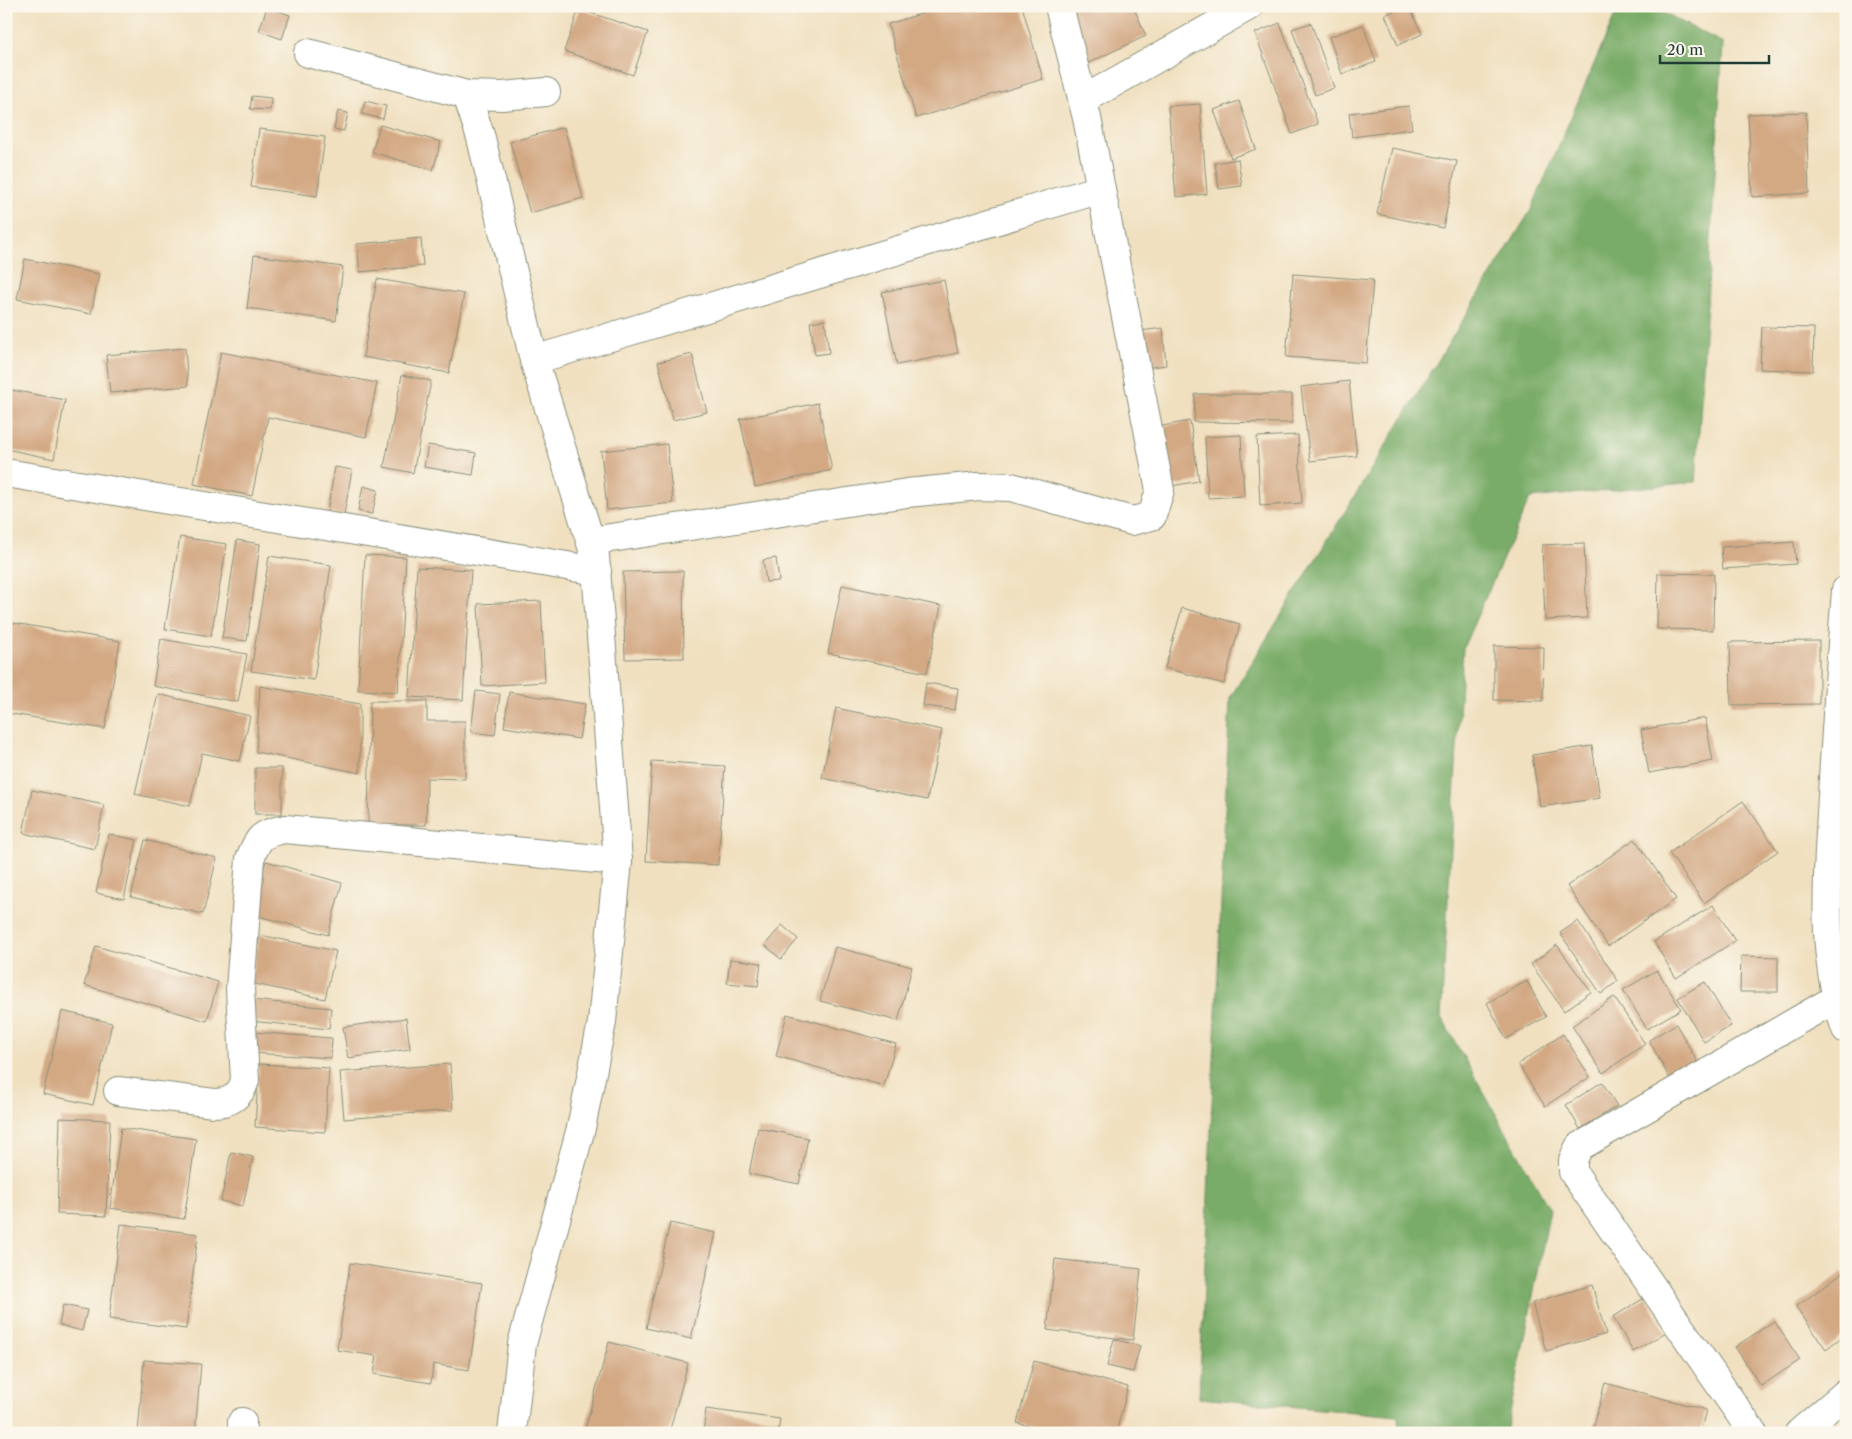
<svg xmlns="http://www.w3.org/2000/svg" width="1852" height="1439" font-family="'Libre Caslon Text',serif">
  <rect width="100%" height="100%" fill="#fbf7ec"/>
  <filter id="ink" filterUnits="userSpaceOnUse"><feTurbulence type="fractalNoise" baseFrequency=".02" numOctaves="2"/><feDisplacementMap in="SourceGraphic" scale="10" xChannelSelector="R" yChannelSelector="G"/><feConvolveMatrix kernelMatrix="1 2 1 2 8 2 1 2 1" color-interpolation-filters="sRGB"/></filter>
  <filter id="wash" filterUnits="userSpaceOnUse"><feTurbulence type="fractalNoise" baseFrequency=".0096" numOctaves="4" result="noise"/><feDisplacementMap in="SourceGraphic" scale="20" xChannelSelector="R" yChannelSelector="G"/><feGaussianBlur stdDeviation="1.12" result="paint"/><feColorMatrix in="noise" values="0 0 0 0 0 0 0 0 0 0 0 0 0 0 0 0 0 1.4 0 .05"/><feComposite in="paint" operator="in"/></filter>
  <g filter="url(#wash)">
    <rect width="100%" height="100%" fill="#f0e0c0"/>
    <!-- forest -->
    <path fill="#79ac68" stroke="#4c744e" d="M1619,6H1650L1723,43L1696,482L1530,498L1463,648L1441,1017L1550,1210L1506,1433H1399L1398,1416L1199,1398L1230,698L1531,210Z"/>
    <g id="blocks">
      <!-- building -->
      <g fill="#d3a984">
        <path d="M946,6H1022L1043,79L916,118L888,24Z"/>
        <path d="M1075,6H1133L1146,36L1088,63L1064,11Z"/>
        <path d="M1405,6H1409L1422,34L1398,45L1385,15Z"/>
        <path d="M267,7L290,15L282,39L259,31Z"/>
        <path d="M579,9L648,32L633,75L564,51Z"/>
        <path d="M1280,23L1318,124L1292,134L1255,33Z"/>
        <path d="M1311,23L1334,88L1315,95L1292,29Z"/>
        <path d="M1363,25L1376,62L1342,74L1329,37Z"/>
        <path d="M252,96L271,98L270,110L250,109Z"/>
        <path d="M365,101L386,106L383,119L362,114Z"/>
        <path d="M1239,101L1256,149L1231,158L1214,110Z"/>
        <path d="M1200,104L1207,194L1176,197L1168,106Z"/>
        <path d="M1409,106L1412,129L1352,137L1349,113Z"/>
        <path d="M338,111L348,113L344,131L334,129Z"/>
        <path d="M1806,112L1809,193L1752,197L1748,114Z"/>
        <path d="M380,125L441,142L433,170L372,152Z"/>
        <path d="M564,127L583,198L530,213L510,142Z"/>
        <path d="M259,129L325,137L317,196L251,187Z"/>
        <path d="M1392,148L1457,161L1443,228L1377,214Z"/>
        <path d="M1238,159L1242,186L1219,189L1215,163Z"/>
        <path d="M421,238L423,266L360,272L357,244Z"/>
        <path d="M254,255L343,267L336,321L247,308Z"/>
        <path d="M25,259L99,274L91,314L17,299Z"/>
        <path d="M1293,274L1373,280L1366,363L1286,357Z"/>
        <path d="M377,279L464,294L449,373L363,357Z"/>
        <path d="M944,280L958,353L897,365L882,292Z"/>
        <path d="M825,320L829,353L815,355L810,322Z"/>
        <path d="M1762,327L1814,328L1813,371L1760,369Z"/>
        <path d="M1163,328L1166,365L1145,368L1141,331Z"/>
        <path d="M185,348L188,386L110,393L106,355Z"/>
        <path d="M221,352L377,383L366,437L268,417L252,496L194,484Z"/>
        <path d="M692,354L707,412L673,420L658,362Z"/>
        <path d="M402,375L431,381L413,473L384,467Z"/>
        <path d="M1349,381L1357,456L1310,461L1301,387Z"/>
        <path d="M6,389L65,400L54,459L6,449Z"/>
        <path d="M1195,394H1292V423L1194,422Z"/>
        <path d="M818,403L832,470L755,487L740,419Z"/>
        <path d="M1190,421L1199,481L1166,487L1157,427Z"/>
        <path d="M1241,435L1244,496L1208,498L1205,437Z"/>
        <path d="M1298,435L1302,503L1260,506L1257,437Z"/>
        <path d="M667,444L673,503L607,510L601,451Z"/>
        <path d="M428,445L476,453L473,475L424,467Z"/>
        <path d="M335,467L352,470L344,515L327,512Z"/>
        <path d="M363,486L378,490L372,514L358,511Z"/>
        <path d="M180,537L227,544L211,636L165,629Z"/>
        <path d="M237,540L260,544L247,641L222,638Z"/>
        <path d="M1794,542L1796,564L1723,569L1721,547Z"/>
        <path d="M1584,543L1587,618L1545,620L1542,545Z"/>
        <path d="M365,555L406,557L398,692L358,690Z"/>
        <path d="M269,556L331,565L314,680L251,671Z"/>
        <path d="M776,558L779,581L766,582L763,560Z"/>
        <path d="M417,567L471,570L463,700L409,697Z"/>
        <path d="M683,571L684,658L625,659L623,572Z"/>
        <path d="M1658,573L1714,574L1713,630L1657,629Z"/>
        <path d="M842,585L941,606L927,673L828,653Z"/>
        <path d="M541,601L545,682L482,686L478,604Z"/>
        <path d="M1182,608L1240,624L1224,684L1165,668Z"/>
        <path d="M8,622L120,641L105,729L6,713Z"/>
        <path d="M161,639L247,654L238,702L153,686Z"/>
        <path d="M1819,641V704L1731,705L1730,642Z"/>
        <path d="M1494,646L1544,647L1543,701L1494,700Z"/>
        <path d="M926,683L958,688L955,710L923,706Z"/>
        <path d="M260,686L360,704V773L256,752Z"/>
        <path d="M476,691L500,694L495,735L471,732Z"/>
        <path d="M509,692L585,704L579,739L504,727Z"/>
        <path d="M158,694L250,716L240,761L202,753L190,806L135,794Z"/>
        <path d="M370,701H427V721H465V779L427,778L426,825H368Z"/>
        <path d="M836,708L942,730L927,800L822,778Z"/>
        <path d="M1705,718L1713,761L1649,773L1641,730Z"/>
        <path d="M1592,746L1600,798L1540,807L1532,755Z"/>
        <path d="M652,761L725,766L718,865L646,861Z"/>
        <rect x="255" y="768" width="27" height="46"/>
        <path d="M32,790L104,805L95,849L23,833Z"/>
        <path d="M1743,801L1778,851L1704,903L1669,853Z"/>
        <path d="M109,834L137,840L124,899L96,893Z"/>
        <path d="M1635,839L1676,899L1608,946L1567,886Z"/>
        <path d="M145,840L217,858L203,914L131,897Z"/>
        <path d="M266,861L342,883L328,935L251,914Z"/>
        <path d="M1713,905L1735,941L1676,978L1654,942Z"/>
        <path d="M1578,921L1618,981L1601,994L1560,933Z"/>
        <path d="M782,925L798,939L781,959L765,945Z"/>
        <path d="M260,935L336,951L325,999L250,983Z"/>
        <path d="M1557,945L1591,992L1564,1011L1531,964Z"/>
        <path d="M96,946L218,982L207,1021L84,985Z"/>
        <path d="M835,947L912,967L898,1021L820,1001Z"/>
        <path d="M1741,956L1778,957V992H1740Z"/>
        <path d="M730,959L761,963L758,986L727,983Z"/>
        <path d="M1657,970L1681,1009L1647,1029L1623,990Z"/>
        <path d="M1527,981L1546,1017L1506,1039L1487,1003Z"/>
        <path d="M1705,982L1731,1026L1704,1042L1678,998Z"/>
        <path d="M1614,997L1645,1044L1603,1073L1572,1026Z"/>
        <path d="M252,1000L331,1008L329,1029L250,1021Z"/>
        <path d="M62,1011L112,1023L93,1105L43,1094Z"/>
        <path d="M787,1014L896,1044L884,1086L776,1056Z"/>
        <path d="M406,1018L410,1049L348,1058L343,1027Z"/>
        <path d="M1676,1024L1699,1065L1671,1081L1649,1040Z"/>
        <path d="M252,1032L332,1038L331,1058L251,1053Z"/>
        <path d="M1563,1034L1590,1077L1545,1106L1518,1064Z"/>
        <path d="M259,1064L329,1068L325,1132L255,1127Z"/>
        <path d="M450,1064L453,1110L344,1119L340,1072Z"/>
        <path d="M1602,1082L1617,1106L1580,1129L1566,1105Z"/>
        <path d="M60,1118L110,1120L106,1216L57,1214Z"/>
        <path d="M121,1128L196,1139L184,1219L110,1208Z"/>
        <path d="M758,1128L808,1138L799,1184L749,1174Z"/>
        <path d="M231,1152L253,1157L243,1206L221,1201Z"/>
        <path d="M670,1223L716,1233L691,1339L646,1328Z"/>
        <path d="M121,1224L198,1234L186,1329L109,1319Z"/>
        <path d="M1055,1259L1141,1269L1133,1340L1047,1330Z"/>
        <path d="M350,1263L482,1283L469,1370L433,1364L431,1383L374,1374L377,1356L337,1350Z"/>
        <path d="M1843,1272L1846,1276V1334L1826,1349L1796,1307Z"/>
        <path d="M1592,1285L1606,1334L1546,1351L1532,1303Z"/>
        <path d="M1646,1297L1666,1332L1633,1352L1613,1317Z"/>
        <path d="M63,1305L87,1310L82,1331L59,1325Z"/>
        <path d="M1774,1321L1800,1360L1761,1386L1735,1347Z"/>
        <path d="M1114,1339L1140,1346L1133,1372L1107,1366Z"/>
        <path d="M609,1342L688,1363L669,1433H584Z"/>
        <path d="M144,1360L201,1364L195,1433H138Z"/>
        <path d="M1034,1361L1128,1387L1116,1433H1055L1017,1423Z"/>
        <path d="M1605,1383L1706,1410L1700,1433H1592Z"/>
        <path d="M706,1409L780,1419L778,1433H703Z"/>
      </g>
    </g>
  </g>
  <g filter="url(#ink)">
    <use href="#blocks" fill-opacity="0" stroke="#888e7a" stroke-width="1"/>
    <g fill="none" stroke-linecap="round" stroke-linejoin="round">
      <!-- street casing -->
      <g stroke="#888e7a" stroke-width="30">
        <g id="street">
          <path d="M308,53L467,95L502,96L546,92"/>
          <path d="M467,95L481,138L534,360L595,556L618,861L602,1022L581,1128L522,1344L512,1433"/>
          <path d="M1083,100L1249,6"/>
          <path d="M534,360L1101,189"/>
          <path d="M12,474L597,571"/>
          <path d="M591,541L907,493L979,486L1011,487L1132,521L1152,516L1160,490L1087,118L1059,6"/>
          <path d="M1846,590C1840,665 1835,740 1831,814C1827,887 1821,959 1846,1029"/>
          <path d="M118,1091L214,1103C230,1103 241,1096 245,1080L240,989L250,859C258,837 262,833 285,829L618,861"/>
          <path d="M242,1433V1422"/>
          <path d="M1753,1433L1573,1172V1160L1579,1147L1835,999"/>
          <path d="M1799,1433L1846,1393"/>
        </g>
      </g>
      <!-- street -->
      <use href="#street" stroke="#fff" stroke-width="28"/>
    </g>
  </g>
  <!-- margin -->
  <rect width="1852" height="1439" fill="none" stroke="#fbf7ec" stroke-width="25"/>
  <!-- scale -->
  <path d="M1660 55v8h109v-8" fill="none" stroke="#1f3d34" stroke-width="2.5"/>
  <text x="1667" y="55" font-size="15" fill="#1f3d34" stroke="#fbf7ec" stroke-width="4" paint-order="stroke">20 m</text>
</svg>
